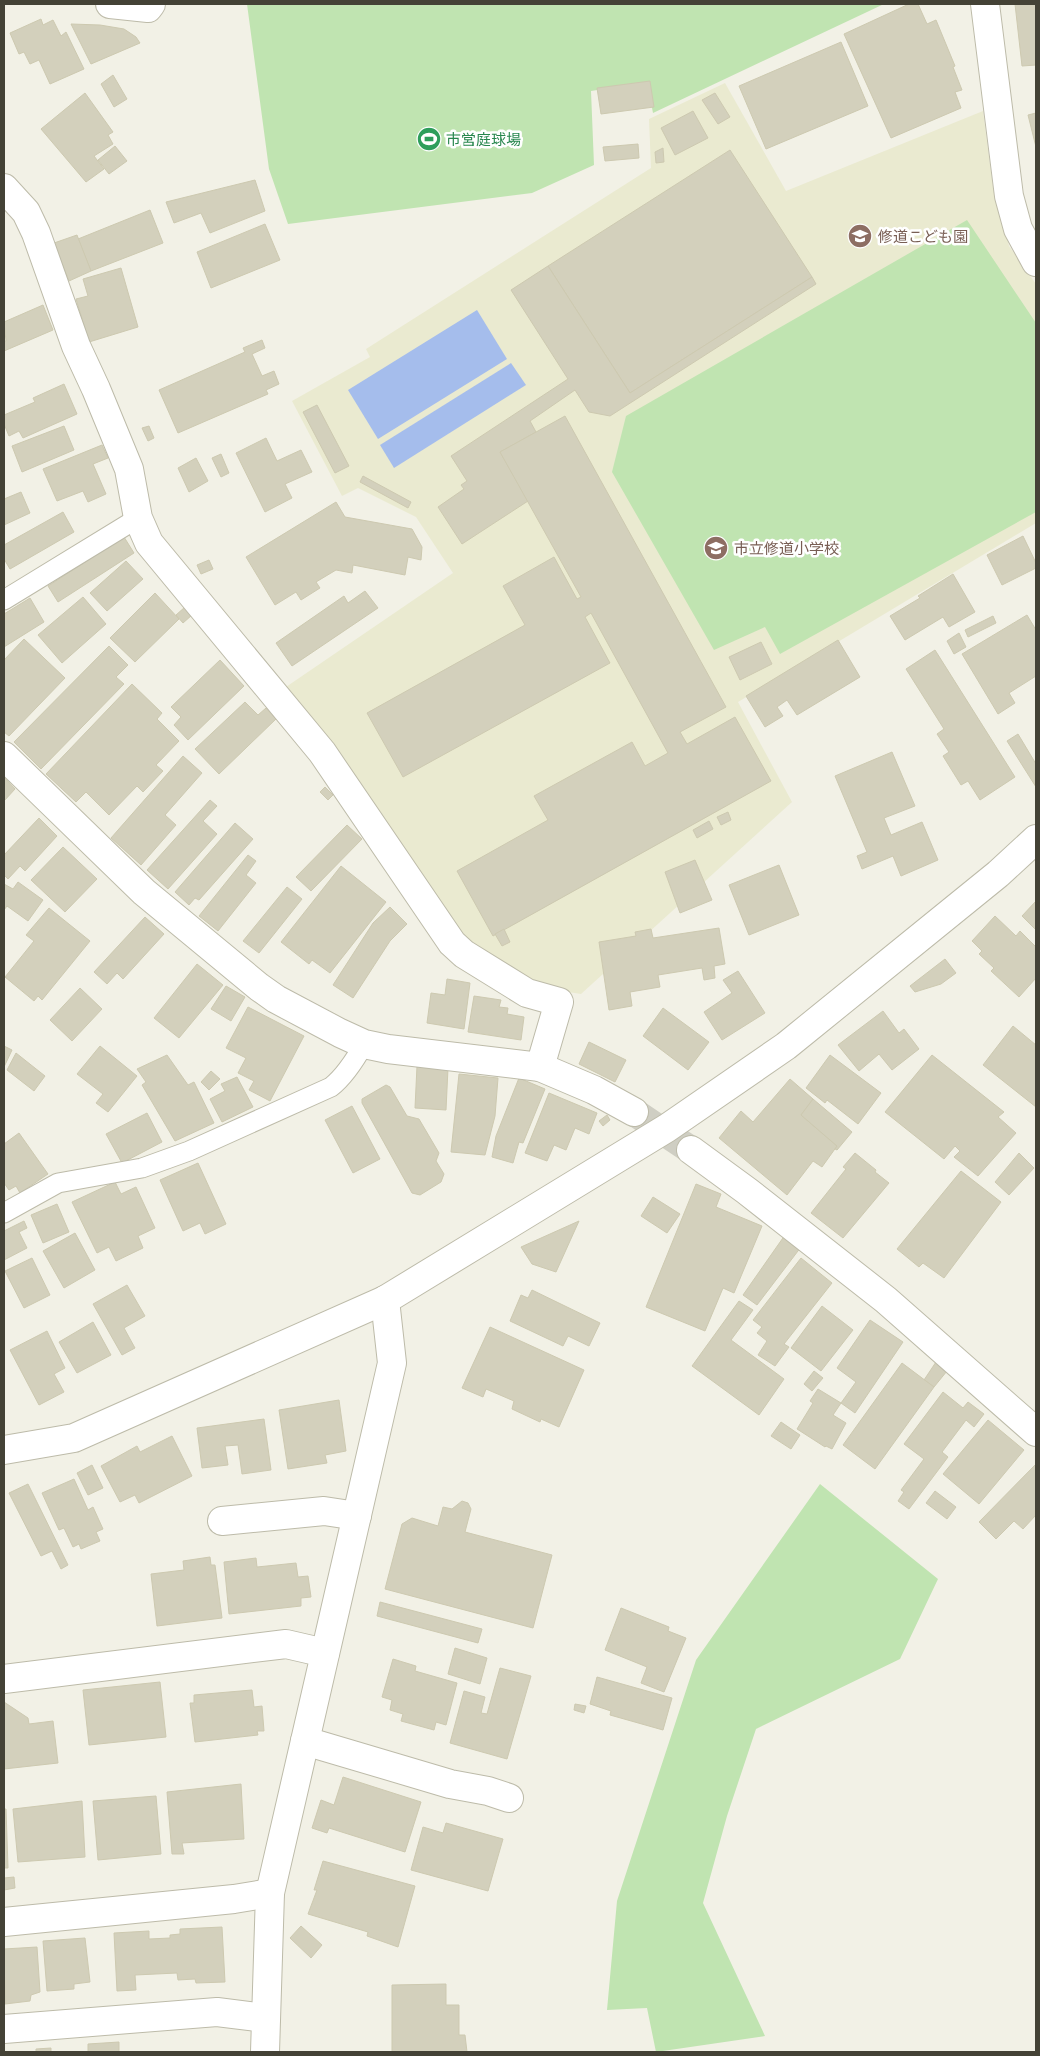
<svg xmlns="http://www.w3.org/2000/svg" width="1040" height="2056" font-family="Montserrat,'Noto Sans JP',sans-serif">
  <rect width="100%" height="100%" fill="#f2f1e6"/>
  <!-- education -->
  <path fill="#eaead0" d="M725,83L786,191L983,111L993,187L1009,246L1036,284V523L738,702L792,802L581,994L537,987L461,939L283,689L453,573L416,517L358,488L342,496L292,401L370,357L366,349L651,168L649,119Z"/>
  <!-- green -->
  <g fill="#c0e4b1">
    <path d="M247,4H884L653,113L647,82L591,91L594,165L532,193L288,224L269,169Z"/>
    <path d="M967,220L1036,323V512L780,654L765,627L714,650L612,472L626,416Z"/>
    <path d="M820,1484L938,1579L900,1659L756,1729L727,1816L703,1903L765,2036L656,2052L647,2008L607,2010L617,1901L696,1660Z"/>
  </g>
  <!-- water -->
  <g fill="#a5bdec">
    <path d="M477,310L507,359L378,439L348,390Z"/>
    <path d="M511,363L526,385L394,468L380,445Z"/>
  </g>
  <!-- building -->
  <g fill="#d3d0bc" stroke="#cdc9b0">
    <path d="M909,4H918L927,24L936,20L955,66L953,67L962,90L955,92L961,108L891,138L844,34Z"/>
    <path d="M1015,4H1036V65L1022,66Z"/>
    <path d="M41,19L43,25L53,20L61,36L66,32L84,69L50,84L39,60L30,64L24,52L19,54L10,33Z"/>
    <path d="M71,24L100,25L124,29L136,37L140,43L91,64Z"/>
    <path d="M841,42L868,106L766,149L739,86Z"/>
    <path d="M113,75L127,99L114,107L101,84Z"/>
    <path d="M650,81L654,107L601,114L597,88Z"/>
    <path d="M85,93L113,132L108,135L113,144L94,156L104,169L86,182L41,129Z"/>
    <path d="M715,93L730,117L718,124L702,100Z"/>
    <path d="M693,111L708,138L675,155L661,128Z"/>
    <path d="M1036,113V147L1028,115Z"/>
    <path d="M638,144L639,158L605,161L603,147Z"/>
    <path d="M115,146L127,161L109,174L98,160Z"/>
    <path d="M663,148L664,162L656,163L655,152Z"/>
    <path d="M730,150L812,277L630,393L548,266Z"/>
    <path d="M255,180L265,211L210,233L201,213L174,223L166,202Z"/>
    <path d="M150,210L163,243L91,271L78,239Z"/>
    <path d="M265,224L280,260L211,288L197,252Z"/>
    <path d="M77,235L91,271L69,281L54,243Z"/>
    <path d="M548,266L630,393L812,277L816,284L610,416L589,412L575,390L530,421L536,432L500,452L528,501L462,544L438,507L464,489L461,485L467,481L451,456L568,379L511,290Z"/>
    <path d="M121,268L138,327L89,342L76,299L88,296L83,279Z"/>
    <path d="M43,305L53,330L4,351V341H6L4,322Z"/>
    <path d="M262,340L265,348L252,354L262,376L274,371L279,384L266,390L268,394L178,433L159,390L245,352L243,348Z"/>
    <path d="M64,384L77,414L23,438L19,431L9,436L4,424V415L35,402L33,398Z"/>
    <path d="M317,405L349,466L335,473L303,412Z"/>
    <path d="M565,416L726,707L680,732L687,744L735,717L771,781L493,936L457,871L548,820L534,796L632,742L645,766L668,753L591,613L585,617L610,663L403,777L367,713L525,625L503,586L554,557L577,599L581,597L500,452Z"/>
    <path d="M64,426L74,450L22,472L12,446Z"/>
    <path d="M149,426L154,438L148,441L142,428Z"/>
    <path d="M266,438L277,461L301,450L312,472L285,484L292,498L265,512L236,453Z"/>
    <path d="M102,445L108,458L93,464L106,494L88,502L83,491L57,501L43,469Z"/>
    <path d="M221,454L229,473L221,477L212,458Z"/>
    <path d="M196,458L208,481L189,492L178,468Z"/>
    <path d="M363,476L411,502L408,508L360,482Z"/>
    <path d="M21,492L30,513L4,525V499Z"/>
    <path d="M336,502L345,517L412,529L422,547L421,560L408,557L405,575L353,565L352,573L336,570L316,582L320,588L301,600L296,592L275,605L246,557Z"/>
    <path d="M63,512L74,532L10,569L4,559V545Z"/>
    <path d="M1023,536L1036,563V568L1002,585L987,555Z"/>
    <path d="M124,537L134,553L58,602L48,586Z"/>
    <path d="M209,560L213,569L201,574L197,565Z"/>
    <path d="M126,561L143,579L107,611L90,593Z"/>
    <path d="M953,574L975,612L949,627L943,617L905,640L890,616L920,598L918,596Z"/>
    <path d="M365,591L378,608L292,666L276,643L344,596L348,603Z"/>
    <path d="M155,593L179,619L135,662L110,638Z"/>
    <path d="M83,597L106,624L62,663L38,635Z"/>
    <path d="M30,598L44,622L4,647V614Z"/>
    <path d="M185,607L192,615L183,623L176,615Z"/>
    <path d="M1027,615L1036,630V676L1009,693L1015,703L998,714L962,654Z"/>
    <path d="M993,616L996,623L968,637L965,630Z"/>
    <path d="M959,633L966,647L954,654L947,641Z"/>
    <path d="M24,639L65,678L9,736L4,732V660Z"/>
    <path d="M838,640L860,677L797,715L787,700L777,707L783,716L765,727L746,696Z"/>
    <path d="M761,642L772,664L740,680L729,657Z"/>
    <path d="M109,646L128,665L116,677L124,684L41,769L14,742Z"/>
    <path d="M935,650L1015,777L980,800L968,781L961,785L943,756L949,752L937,734L944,729L906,669Z"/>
    <path d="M220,660L244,686L188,740L174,725L181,717L171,707Z"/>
    <path d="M132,684L162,713L157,719L179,741L156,765L163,771L143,792L137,786L109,815L86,792L76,802L46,774Z"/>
    <path d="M245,702L258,715L266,708L276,719L219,774L195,749Z"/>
    <path d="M1018,734L1036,764V787L1007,741Z"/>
    <path d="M892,752L915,806L884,818L891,835L922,822L938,860L901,876L893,856L862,869L857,856L867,852L835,776Z"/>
    <path d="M183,756L202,773L165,815L176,825L141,865L111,838Z"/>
    <path d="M4,777L15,789L4,801Z"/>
    <path d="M325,787L333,795L328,800L320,792Z"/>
    <path d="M210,800L217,806L203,821L217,834L168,889L147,870Z"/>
    <path d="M728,812L731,820L721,825L717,817Z"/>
    <path d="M39,818L57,836L25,871L20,866L8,879L4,875V855Z"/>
    <path d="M709,821L713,829L697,838L693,830Z"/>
    <path d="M235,823L253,839L199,900L195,898L189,905L175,892Z"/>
    <path d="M347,825L362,839L311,891L296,877Z"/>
    <path d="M63,847L97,879L65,912L31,880Z"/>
    <path d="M248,855L256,861L246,875L256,883L218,931L199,916Z"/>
    <path d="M695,860L712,900L680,913L665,872Z"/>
    <path d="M779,865L799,915L749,935L729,885Z"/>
    <path d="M341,866L386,902L330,973L312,960L309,964L281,942Z"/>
    <path d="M18,882L43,900L28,921L7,906L4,910V884L13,889Z"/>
    <path d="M287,887L302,899L259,953L243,941Z"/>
    <path d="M1036,901V930L1022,916Z"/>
    <path d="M390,907L407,924L390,941L353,998L333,985L373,923Z"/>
    <path d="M49,908L90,941L42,1000L38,996L34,1001L5,977L34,941L26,935Z"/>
    <path d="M995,916L1016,936L1020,931L1036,947V978L1019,997L991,971L994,968L979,954L982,951L972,941Z"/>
    <path d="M145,917L164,934L123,979L117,973L107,984L94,972Z"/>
    <path d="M719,928L725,964L714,966L715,978L704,980L702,968L658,975L660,987L630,992L632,1006L609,1010L599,942L636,936L635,932L651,929L653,938Z"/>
    <path d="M504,929L510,942L502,946L495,934Z"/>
    <path d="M945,959L956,973L941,984L915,992L910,986Z"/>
    <path d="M197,964L223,985L179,1038L154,1018Z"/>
    <path d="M738,971L765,1013L722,1040L704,1012L732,993L723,980Z"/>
    <path d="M447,979L470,983L464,1029L427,1023L431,993L445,995Z"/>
    <path d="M226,986L245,997L231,1021L211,1009Z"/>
    <path d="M80,988L102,1009L72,1041L50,1020Z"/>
    <path d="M474,996L501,1000L499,1007L508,1008L507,1014L524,1017L521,1040L468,1032Z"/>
    <path d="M248,1007L304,1036L270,1101L249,1090L254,1081L238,1073L246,1058L226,1048Z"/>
    <path d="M663,1008L709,1042L688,1070L643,1036Z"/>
    <path d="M883,1011L899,1033L904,1029L919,1049L892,1070L879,1054L859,1071L838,1045Z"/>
    <path d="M1013,1026L1036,1045V1107L983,1065Z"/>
    <path d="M589,1042L626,1060L615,1082L579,1064Z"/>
    <path d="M4,1046L12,1050L4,1067Z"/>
    <path d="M100,1046L137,1076L108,1112L96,1103L103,1094L77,1074Z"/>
    <path d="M16,1053L45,1076L34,1091L7,1070Z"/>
    <path d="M167,1055L188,1085L194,1082L214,1123L175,1141L142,1085L146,1082L137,1069Z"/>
    <path d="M830,1055L881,1093L858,1124L827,1100L825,1103L806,1088Z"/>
    <path d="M932,1055L1004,1112L998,1117L1016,1133L978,1176L954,1157L960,1151L955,1146L944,1159L885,1112Z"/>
    <path d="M417,1066L448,1068L446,1110L415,1108Z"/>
    <path d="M211,1071L220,1079L209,1090L201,1082Z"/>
    <path d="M459,1074L498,1078L495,1116L485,1155L451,1152Z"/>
    <path d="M237,1077L253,1107L222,1122L210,1099L225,1091L221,1084Z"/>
    <path d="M519,1078L545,1089L523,1143L519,1142L513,1163L492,1157L496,1136Z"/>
    <path d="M790,1079L813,1099L801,1115L837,1146L822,1167L813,1161L787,1195L719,1138L741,1111L753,1122Z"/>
    <path d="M386,1085L390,1087L407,1116L419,1119L439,1153L436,1161L444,1174L441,1182L420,1195L412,1193L362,1103V1099Z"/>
    <path d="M549,1093L597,1113L589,1134L575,1128L566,1150L554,1145L547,1161L525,1153Z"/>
    <path d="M813,1099L852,1132L837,1150L835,1149L837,1146L801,1115Z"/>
    <path d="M352,1106L380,1159L353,1173L325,1120Z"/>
    <path d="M147,1113L162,1142L122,1163L106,1134Z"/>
    <path d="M607,1115L610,1120L603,1126L599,1121Z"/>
    <path d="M19,1133L48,1174L20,1193L16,1186L9,1190L4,1183V1144Z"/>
    <path d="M855,1153L876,1170L875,1172L889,1183L843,1238L811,1213L846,1169L843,1167Z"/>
    <path d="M1019,1153L1034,1168L1009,1195L995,1182Z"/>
    <path d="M198,1163L226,1224L205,1234L200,1223L183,1231L160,1180Z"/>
    <path d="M961,1171L1001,1202L944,1278L923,1263L919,1267L897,1249Z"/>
    <path d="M115,1182L121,1194L136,1187L155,1228L138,1236L143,1248L116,1261L109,1247L97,1253L72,1202Z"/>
    <path d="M696,1184L721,1194L716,1207L762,1226L734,1293L723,1288L705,1331L646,1307Z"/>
    <path d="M653,1197L680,1214L667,1233L641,1216Z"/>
    <path d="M57,1204L69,1232L43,1243L31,1215Z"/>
    <path d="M24,1221L27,1228L19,1232L27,1248L4,1260V1231Z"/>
    <path d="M579,1221L556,1272L532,1264L521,1247Z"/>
    <path d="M75,1233L95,1270L64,1288L43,1251Z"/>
    <path d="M785,1235L801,1247L757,1305L743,1295Z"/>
    <path d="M32,1258L50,1295L24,1308L5,1271Z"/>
    <path d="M801,1258L832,1283L784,1344L789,1347L775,1366L758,1355L767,1341L757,1333L762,1327L753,1320Z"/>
    <path d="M127,1285L145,1316L124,1328L135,1348L122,1355L93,1304Z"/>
    <path d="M532,1290L600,1323L589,1346L568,1336L563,1346L510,1321L521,1295L528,1298Z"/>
    <path d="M739,1301L753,1310L731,1340L784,1379L759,1415L692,1366Z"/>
    <path d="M822,1306L853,1330L821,1371L791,1348Z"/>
    <path d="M870,1320L903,1342L855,1413L841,1403L856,1382L837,1368Z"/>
    <path d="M93,1322L111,1355L77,1373L59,1342Z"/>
    <path d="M490,1327L584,1370L559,1427L541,1419L540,1422L512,1409L514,1401L486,1389L483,1397L462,1388Z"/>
    <path d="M47,1331L65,1368L54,1374L64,1392L39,1405L10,1350Z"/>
    <path d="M936,1362L947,1371L934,1387L924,1380Z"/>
    <path d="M902,1363L934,1387L875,1469L843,1445Z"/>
    <path d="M814,1371L823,1378L812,1391L804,1384Z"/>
    <path d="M818,1389L841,1403L833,1415L846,1423L832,1449L826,1446L825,1447L797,1429L813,1403L810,1401Z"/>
    <path d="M943,1392L963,1408L968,1402L984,1414L974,1427L966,1420L942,1452L948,1457L909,1509L898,1501L904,1492L901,1490L924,1459L904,1444Z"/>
    <path d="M339,1400L346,1451L325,1455L327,1463L288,1469L279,1410Z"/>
    <path d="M264,1419L271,1470L242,1474L238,1445L225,1446L228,1465L202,1468L197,1428Z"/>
    <path d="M988,1420L1024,1450L979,1504L943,1474Z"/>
    <path d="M781,1422L800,1435L791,1449L771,1436Z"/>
    <path d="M172,1436L192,1476L139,1503L135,1495L120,1502L101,1466L137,1446L140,1452Z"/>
    <path d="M1036,1464V1515L1023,1529L1014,1521L996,1539L979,1522Z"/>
    <path d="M92,1465L103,1488L88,1495L77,1473Z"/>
    <path d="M74,1479L88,1510L93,1507L103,1529L96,1532L100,1541L81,1549L79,1544L73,1547L64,1528L59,1530L42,1493Z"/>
    <path d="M28,1484L68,1565L61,1569L52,1551L41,1556L9,1493Z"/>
    <path d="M935,1491L956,1507L947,1519L926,1503Z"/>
    <path d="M462,1501L468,1503L471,1509L465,1532L552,1555L533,1628L385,1589L402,1524L412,1518L438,1526L443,1507L452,1509Z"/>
    <path d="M210,1557L211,1565H215L222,1618L157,1626L151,1574L184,1570L183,1561Z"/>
    <path d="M256,1558L257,1567L296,1563L298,1577L308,1576L311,1597L301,1598V1606L229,1614L224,1562Z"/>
    <path d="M380,1602L482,1629L478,1643L377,1616Z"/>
    <path d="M621,1608L669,1627L668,1631L686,1638L664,1692L641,1683L647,1667L605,1650Z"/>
    <path d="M455,1648L487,1658L480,1684L448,1674Z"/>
    <path d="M393,1659L416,1666L415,1671L457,1683L446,1725L436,1722L434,1730L401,1721L403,1714L390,1710L392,1700L382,1697Z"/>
    <path d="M500,1668L531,1676L507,1759L450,1743L464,1691L485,1697L481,1713L487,1714Z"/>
    <path d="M597,1677L672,1698L663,1730L610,1715L611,1711L590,1704Z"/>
    <path d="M160,1682L166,1737L89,1745L83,1690Z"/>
    <path d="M252,1690L254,1707L262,1706L264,1731H257L258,1735L195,1742L190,1703H194V1695Z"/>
    <path d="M4,1702L28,1718L29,1724L53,1721L58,1763L4,1769Z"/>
    <path d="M575,1704L586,1706L584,1713L574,1710Z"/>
    <path d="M343,1777L421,1802L405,1852L329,1828L327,1833L312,1828L321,1800L334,1805Z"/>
    <path d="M241,1784L244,1839L182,1843L184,1854H172L167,1792Z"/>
    <path d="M156,1796L161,1854L98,1860L93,1801Z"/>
    <path d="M82,1801L85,1857L18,1862L13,1809Z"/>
    <path d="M4,1809H6L8,1868H4Z"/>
    <path d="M446,1823L503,1839L488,1891L411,1870L423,1827L443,1833Z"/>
    <path d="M323,1861L415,1886L398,1947L367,1936L368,1932L308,1914L317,1890H314Z"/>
    <path d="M14,1877L15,1888L4,1890V1878Z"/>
    <path d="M301,1926L322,1945L311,1958L290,1938Z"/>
    <path d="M222,1927L225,1982L196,1983L195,1979L178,1980L177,1973L135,1975L136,1990L117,1991L114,1933L149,1931V1939L170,1938V1935L180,1934V1929Z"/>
    <path d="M85,1938L90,1982L74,1984V1989L47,1991L43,1941Z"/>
    <path d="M37,1947L40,1992L31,1995L30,2001L5,2004L4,1949Z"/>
    <path d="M446,1984V2005H459V2035H465L467,2052H392V1985Z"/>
    <path d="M119,2042V2052H88V2044Z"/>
    <path d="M51,2048V2052H36V2049Z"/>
  </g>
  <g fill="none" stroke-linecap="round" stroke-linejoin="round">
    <!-- minor-tunnel -->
    <path stroke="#cfcec3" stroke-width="28" stroke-dasharray="28 14" stroke-linecap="butt" d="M634,1112L691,1150"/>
    <!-- service casing -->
    <g stroke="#bdbba9" stroke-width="21">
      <g id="service">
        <path d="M4,600L138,518"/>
        <path d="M4,1213L58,1183L142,1168L189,1151L331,1087C345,1076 355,1060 364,1044"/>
      </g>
    </g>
    <!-- minor casing -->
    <g stroke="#bdbba9" stroke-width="30">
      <g id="minor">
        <path d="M110,4L148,8L151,4"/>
        <path d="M985,4L1009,196L1018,229L1036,262"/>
        <path d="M4,188L26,212L36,233L76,346L96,389L129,469L138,518L149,543L322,752L452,943L464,954L527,993L559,1002L540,1067"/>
        <path d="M4,756L144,892L259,987L276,999L340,1033L364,1044L388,1049L540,1067L594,1090L634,1112"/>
        <path d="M691,1150L747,1191L886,1300L1036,1432"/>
        <path d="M222,1521L324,1511L357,1516"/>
        <path d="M4,1679L286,1644L325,1653"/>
        <path d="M305,1741L450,1784L488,1791L509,1798"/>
        <path d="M4,1922L234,1899L270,1893"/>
        <path d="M4,2029L217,2012L266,2018"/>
        <path d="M265,2052L270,1893L392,1363L385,1300"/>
      </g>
    </g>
    <!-- tertiary casing -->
    <g stroke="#bdbba9" stroke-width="30">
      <path id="tertiary" d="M4,1450L74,1438L385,1300L667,1128L786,1046L998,874L1036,839"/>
    </g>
    <!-- service -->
    <use href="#service" stroke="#fff" stroke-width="19"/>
    <!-- minor -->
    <use href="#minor" stroke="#fff" stroke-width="28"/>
    <!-- tertiary -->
    <use href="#tertiary" stroke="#fff" stroke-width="28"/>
  </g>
  <!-- icons -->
  <defs>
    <g id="stadium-disc" transform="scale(1.25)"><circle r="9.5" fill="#2e9e5b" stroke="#fff"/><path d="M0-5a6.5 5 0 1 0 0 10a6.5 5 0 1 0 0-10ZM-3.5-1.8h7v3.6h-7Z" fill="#fff"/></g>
    <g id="school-disc" transform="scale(1.25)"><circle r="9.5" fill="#8d6e63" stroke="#fff"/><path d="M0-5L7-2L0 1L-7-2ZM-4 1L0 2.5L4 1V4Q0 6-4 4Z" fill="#fff"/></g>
  </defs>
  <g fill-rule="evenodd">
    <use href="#stadium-disc" x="429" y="139"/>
    <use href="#school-disc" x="860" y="236"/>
    <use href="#school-disc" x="716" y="548"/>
  </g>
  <g text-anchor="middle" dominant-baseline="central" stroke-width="5" stroke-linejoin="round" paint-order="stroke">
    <!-- leisure labels -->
    <g font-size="15" fill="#27864d" stroke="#fff" text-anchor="start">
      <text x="446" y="139">市営庭球場</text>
    </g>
    <!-- education labels -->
    <g font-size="15" fill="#785e54" stroke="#fff" text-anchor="start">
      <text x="878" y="236">修道こども園</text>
      <text x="734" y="548">市立修道小学校</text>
    </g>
  </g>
  <!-- border -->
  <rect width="1040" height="2056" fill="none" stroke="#444236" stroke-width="10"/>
</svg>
